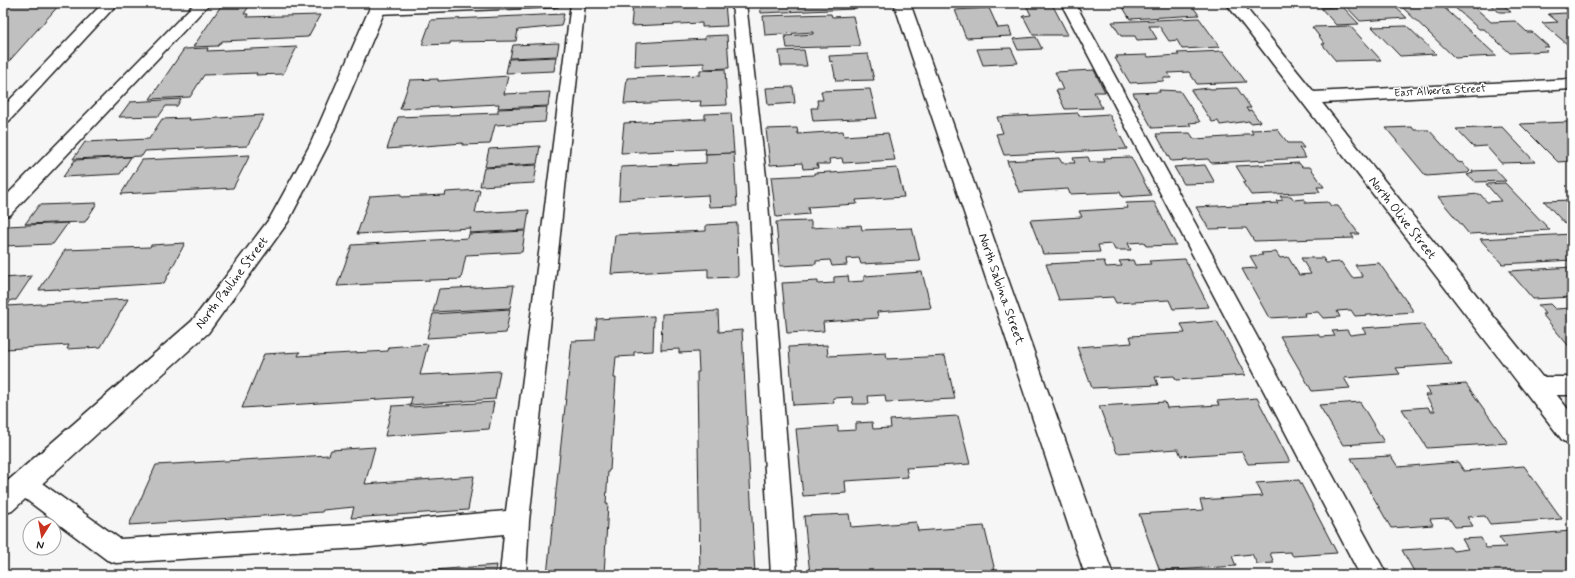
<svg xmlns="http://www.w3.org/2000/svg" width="1575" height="578" font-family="Mynerve,sans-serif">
  <rect width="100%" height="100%" fill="#f6f6f6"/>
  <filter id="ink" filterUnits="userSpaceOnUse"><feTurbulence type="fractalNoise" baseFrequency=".025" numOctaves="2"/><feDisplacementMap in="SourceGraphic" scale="8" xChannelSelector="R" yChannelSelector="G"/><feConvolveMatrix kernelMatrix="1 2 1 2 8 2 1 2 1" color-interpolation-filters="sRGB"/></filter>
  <g filter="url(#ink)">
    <!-- building -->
    <g fill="#c0c0c0" stroke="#1c1c1c">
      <path d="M3,3H61L3,68Z"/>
      <path d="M223,3H251L244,14H248L247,17L320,15L308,37L222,41L218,46L193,47Z"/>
      <path d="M637,3H651V5L725,3L727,26L702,27V23L631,26L633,5H637Z"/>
      <path d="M760,3H852L854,9L761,13Z"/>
      <path d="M1190,3L1199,15L1130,19L1121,4Z"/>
      <path d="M1279,3H1328L1331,6L1292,8L1290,6L1282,7Z"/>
      <path d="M1343,3H1391L1407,18L1360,21Z"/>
      <path d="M1394,3H1439L1497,56L1455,58L1399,4Z"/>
      <path d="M1488,3H1501L1511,12H1499Z"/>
      <path d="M1559,3H1572V13L1571,14Z"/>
      <path d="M1052,4L1068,35H1033L1023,16L1031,15L1026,5Z"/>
      <path d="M1471,4L1491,22L1515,21L1527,32H1532L1549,47H1543L1547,51L1510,53L1484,29H1479L1452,5Z"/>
      <path d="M1343,7L1359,24L1336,25L1321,8Z"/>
      <path d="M989,8L998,28L1009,27L1012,36L966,38L955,10Z"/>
      <path d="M1567,13L1572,18V44H1567L1542,23L1558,22L1548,14Z"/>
      <path d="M564,14L561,26L518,30L516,41L450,42V44L422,45L431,20Z"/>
      <path d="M831,14L832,17L853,16L860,46L787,48L785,36L813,34V32L765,35L763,16Z"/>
      <path d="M1199,18L1220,47L1182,49L1177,40L1169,41L1159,26H1149L1157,39L1137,40L1135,36H1121L1112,22Z"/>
      <path d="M1350,26L1381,60L1336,61L1322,44H1325L1312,27Z"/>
      <path d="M1407,26L1436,54L1400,56L1372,27Z"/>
      <path d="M727,35L729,68L704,69V63L635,66L636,43L705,39V36Z"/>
      <path d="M1036,37L1042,49L1018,50L1013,39Z"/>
      <path d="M559,43L557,56L510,58L513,45Z"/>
      <path d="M297,47L283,74L256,75L257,73L204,75L190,97L150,99L184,49L208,48L207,51Z"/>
      <path d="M1011,48L1018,63L983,65L977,49Z"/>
      <path d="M804,50L807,66H781L779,51Z"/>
      <path d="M1223,51L1246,82L1197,84L1189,72L1168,73L1171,78H1163L1164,81L1130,83L1115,58H1118L1116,56L1147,55L1148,57L1179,55L1177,53Z"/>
      <path d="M868,54L874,80L836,81L832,61L830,62L829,56Z"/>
      <path d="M556,57L554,71L506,73L509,59Z"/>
      <path d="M725,69L727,105L700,106L701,101L624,104L627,78L700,75V70Z"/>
      <path d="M1094,70L1105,92H1094L1102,108L1065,109L1056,90H1063L1055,72Z"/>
      <path d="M508,76L504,94L550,92L548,106L498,108L499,104L400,109L410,80L438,79V81Z"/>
      <path d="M793,87L795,103L768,105L766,88Z"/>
      <path d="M1209,88L1210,89L1237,88L1251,108H1246L1248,111L1251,110L1260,122L1250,123L1249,121L1220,125L1218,121L1212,122L1191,90Z"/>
      <path d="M870,89L877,118L813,121L811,108H818L817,100H823L821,91Z"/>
      <path d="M1159,90L1180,91L1200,122L1189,123L1191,126L1152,128L1133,93L1160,92Z"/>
      <path d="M181,99L177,106H166L159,116L119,117L130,102Z"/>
      <path d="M547,107L545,122L495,125L490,144L462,145L463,143L387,149L398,117L498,113V109Z"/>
      <path d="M731,113L734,153L705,154L706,149L621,153L624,123L705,119V114Z"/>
      <path d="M1078,113L1079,116L1109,114L1127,149L1004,155L996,134L1003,133L997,117Z"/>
      <path d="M264,115L247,146L145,151L142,156L73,159L85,142L149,139L162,119L190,118L189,120Z"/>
      <path d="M1567,122L1572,126V161L1558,162L1520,124Z"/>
      <path d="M1412,127L1414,130H1429L1458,162L1463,163L1470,171L1468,173L1426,176L1386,128Z"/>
      <path d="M1502,127L1535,162L1501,163L1486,146L1473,147L1456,129Z"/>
      <path d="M797,128L798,134L843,131L844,136L888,133L895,160L843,163L842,158L829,159L830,164H817L818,168L803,169L802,163L770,165L766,129Z"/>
      <path d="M1277,129L1288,143H1300L1304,148H1299L1306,158L1211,163L1208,159L1171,161L1156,134L1190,133L1194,139L1244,136L1243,134H1253L1251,130Z"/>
      <path d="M540,146L537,164L485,167L489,149Z"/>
      <path d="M734,153L737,206L709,207L708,195L619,200L621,167L706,163V154Z"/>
      <path d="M250,155L233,188L121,194L142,160Z"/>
      <path d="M131,157L120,174L63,177L75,160Z"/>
      <path d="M1088,157L1090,162H1105L1103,158L1131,157L1151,195L1122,197L1120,192L1070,194L1068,189L1019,192L1007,161L1059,158L1062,163H1075L1073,158Z"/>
      <path d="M1299,163L1302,167H1310L1324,187H1317L1320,192L1251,195L1243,183L1246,182L1236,166Z"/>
      <path d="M537,165L534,183L480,186L484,168Z"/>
      <path d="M1205,165L1215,183L1184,184L1174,167Z"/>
      <path d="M897,168L904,197L856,200L857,204L808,207L809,214L776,217L771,177L814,175V173L831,172V173Z"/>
      <path d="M1496,170L1506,181L1475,182L1467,175L1473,173L1472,171Z"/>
      <path d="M1505,183L1550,230L1469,234L1438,197L1480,194L1487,202L1501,201L1486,184Z"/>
      <path d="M480,190L475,213L529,210L526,230L469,233L471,228L357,234L370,196L401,194V197L445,195L446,192Z"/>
      <path d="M1280,196H1291L1294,200L1304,199L1306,203L1328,202L1331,206H1338L1359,234H1351L1354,238L1254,241L1246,228L1209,229L1196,207L1278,203L1276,201L1283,200Z"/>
      <path d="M1572,200V225L1567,226L1544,201Z"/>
      <path d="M1154,202L1176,245L1146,246L1144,242L1128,243L1131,250H1115L1112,244L1098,245L1100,252L1043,254L1030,220L1082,217L1079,211L1128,208L1126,203Z"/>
      <path d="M97,203L85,222L25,224L39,205Z"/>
      <path d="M811,221V228L861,225L862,230L912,228L920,261L861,264L859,258L846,259L847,265L832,266L830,260L816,261V264L780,266L776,222Z"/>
      <path d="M68,223L53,244L3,246V230L7,226Z"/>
      <path d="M737,223L738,277L708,278V269L611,274L615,235L706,231V225Z"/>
      <path d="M525,231L522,252L466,255L461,279L374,282L373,284L337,286L352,245L468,238L469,234Z"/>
      <path d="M1572,234V260L1502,264L1480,239Z"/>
      <path d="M185,243L164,283L58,290L59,289L39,290L65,250L150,247L151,245Z"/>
      <path d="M1276,252L1280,258L1288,257L1299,275L1311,274L1301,258H1323L1326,263L1341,262L1352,278L1363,277L1355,265L1379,263L1414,312L1355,316L1351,310L1337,311L1340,317L1323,318L1318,312L1304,313L1305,316L1269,318L1242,269L1257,268L1250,256L1263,255L1261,253Z"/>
      <path d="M1185,259L1209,307L1173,309L1169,300L1116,303L1113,297L1059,300L1046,264L1104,261L1106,267L1122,266L1119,261L1133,260L1135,265L1151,264L1149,261Z"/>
      <path d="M1572,267V297L1533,299L1509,271Z"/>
      <path d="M922,272L931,308L877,312L878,318L823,322L824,331L787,333L782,283L818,281V284L834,283V277L848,276L849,282L864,281V276Z"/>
      <path d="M32,276L16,300H11L7,306L128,299L101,347L67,349L69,345L6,349L3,352V278Z"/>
      <path d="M514,285L510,308L433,312L439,289Z"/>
      <path d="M1550,304L1555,309L1572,308V350L1542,314H1545L1538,305Z"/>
      <path d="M510,309L506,333L427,338L433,314Z"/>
      <path d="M718,311L719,332L742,330L755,575H700L697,372H699L698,352L679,353V349L661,350L662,314Z"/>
      <path d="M654,316L653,351L634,352V356L616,357L614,378H616L610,470L608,471L606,504H608L604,575H547L572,341L595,340L597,319Z"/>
      <path d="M1217,321L1245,375L1176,380L1174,376L1155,377L1158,385L1092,388L1077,347L1132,343L1130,336L1185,333L1181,324Z"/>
      <path d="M1422,324L1452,364L1396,368L1400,374L1344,378L1350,388L1312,391L1280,336L1318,334L1320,337L1335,336L1332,331L1347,330L1350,335L1366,333L1362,328Z"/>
      <path d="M428,344L420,375L500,371L495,399L410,405L412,397L242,408L264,354L300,352L298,356L388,351L389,347Z"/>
      <path d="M827,345L828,356L886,353L887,359L945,356L955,399L886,402L885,395L868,396L869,404H853L852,397L833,398L834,403L793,405L789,347Z"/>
      <path d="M1466,384L1508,443L1427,448L1402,409L1428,407L1430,411H1435L1425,395H1431L1426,387Z"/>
      <path d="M1257,398L1290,462L1248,464L1242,452L1181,456L1178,449L1117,453L1099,406L1165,402L1167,408L1219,405L1217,401Z"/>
      <path d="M494,402L489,429L385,436L392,406L410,405V407Z"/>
      <path d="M1360,402L1384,442L1343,445L1319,405Z"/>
      <path d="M958,416L970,464L906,468L908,477L845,481L846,493L803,496L796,429L838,426V431L856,430V423L872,422L873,429L891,428L890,420Z"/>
      <path d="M375,447L365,484L474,476L468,510L351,518L354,507L323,510L322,512L129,525L156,465L329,455L331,450Z"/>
      <path d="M1391,456L1398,467L1458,462L1464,471L1524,466L1562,519L1490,524L1485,516L1467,517L1473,526L1455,527L1449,518L1430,519L1433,525L1391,528L1351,458Z"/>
      <path d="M1299,480L1337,553L1293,556L1290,552L1270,553L1274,563L1257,564L1252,554L1232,556L1236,566L1160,571L1139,514L1203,510L1200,500L1263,496L1256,483Z"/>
      <path d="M849,514L851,527L916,522L918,531L984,526L996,575H810L804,516Z"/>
      <path d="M1571,531L1572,575H1416L1402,550L1450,547L1453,551L1468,549L1462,539L1481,538L1486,548L1506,547L1499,537Z"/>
      <path d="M497,565L495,575H384V574Z"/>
    </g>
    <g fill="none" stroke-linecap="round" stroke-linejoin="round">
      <!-- service casing -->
      <g stroke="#1c1c1c" stroke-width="3">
        <g id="service">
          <path d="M103,3H118L9,121L3,122V107Z"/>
          <path d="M195,3H210L10,215L3,216V199Z"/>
          <path d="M445,3H560L558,6L553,7L377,14L372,13L370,10L372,7L377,6Z"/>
          <path d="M571,3H585L529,521L526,575H500L504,534L360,548L116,563L107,560L16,492L12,484L16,476L24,473L32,476L120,539L360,524L506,511Z"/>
          <path d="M732,3H746L766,177L797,575H771L748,177Z"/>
          <path d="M1061,3H1075L1387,575H1360Z"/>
          <path d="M1535,377H1572V395H1535L1527,392L1524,386L1527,380Z"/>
        </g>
      </g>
      <!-- minor casing -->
      <g stroke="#1c1c1c" stroke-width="3">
        <g id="minor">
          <path d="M372,3H388L328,145L288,222L208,333L12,511L3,514V485L192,321L270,218L310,145Z"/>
          <path d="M894,3H910L1113,575H1085Z"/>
          <path d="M1226,3H1242L1314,92L1572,79V89L1322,103L1572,414V444L1563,441Z"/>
        </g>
      </g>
      <!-- service -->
      <use href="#service" fill="#fff" fill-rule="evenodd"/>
      <!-- minor -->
      <use href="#minor" fill="#fff" fill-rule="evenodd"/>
    </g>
  </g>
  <g text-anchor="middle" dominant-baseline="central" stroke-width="3" stroke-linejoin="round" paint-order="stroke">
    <!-- far-street labels -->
    <g font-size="11" fill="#1c1c1c" stroke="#fff">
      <text transform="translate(1440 91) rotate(-3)">East Alberta Street</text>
    </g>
    <!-- street labels -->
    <g font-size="13" fill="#1c1c1c" stroke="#fff">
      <text transform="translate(1402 218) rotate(52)">North Olive Street</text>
      <text transform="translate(232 283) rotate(-53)">North Pauline Street</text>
      <text transform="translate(1001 289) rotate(71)">North Sabina Street</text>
    </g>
  </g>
  <!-- margin -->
  <rect width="1575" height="578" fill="none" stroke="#fff" stroke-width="16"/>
  <rect x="8" y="8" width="1559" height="562" fill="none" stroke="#1c1c1c" stroke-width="1.5" filter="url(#ink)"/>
  <!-- north arrow -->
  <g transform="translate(42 536) rotate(191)"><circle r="19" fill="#ffffff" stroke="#a4a4a4"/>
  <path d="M0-3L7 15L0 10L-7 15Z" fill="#c8321e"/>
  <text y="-6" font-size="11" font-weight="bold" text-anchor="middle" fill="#1c1c1c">N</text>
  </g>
</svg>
